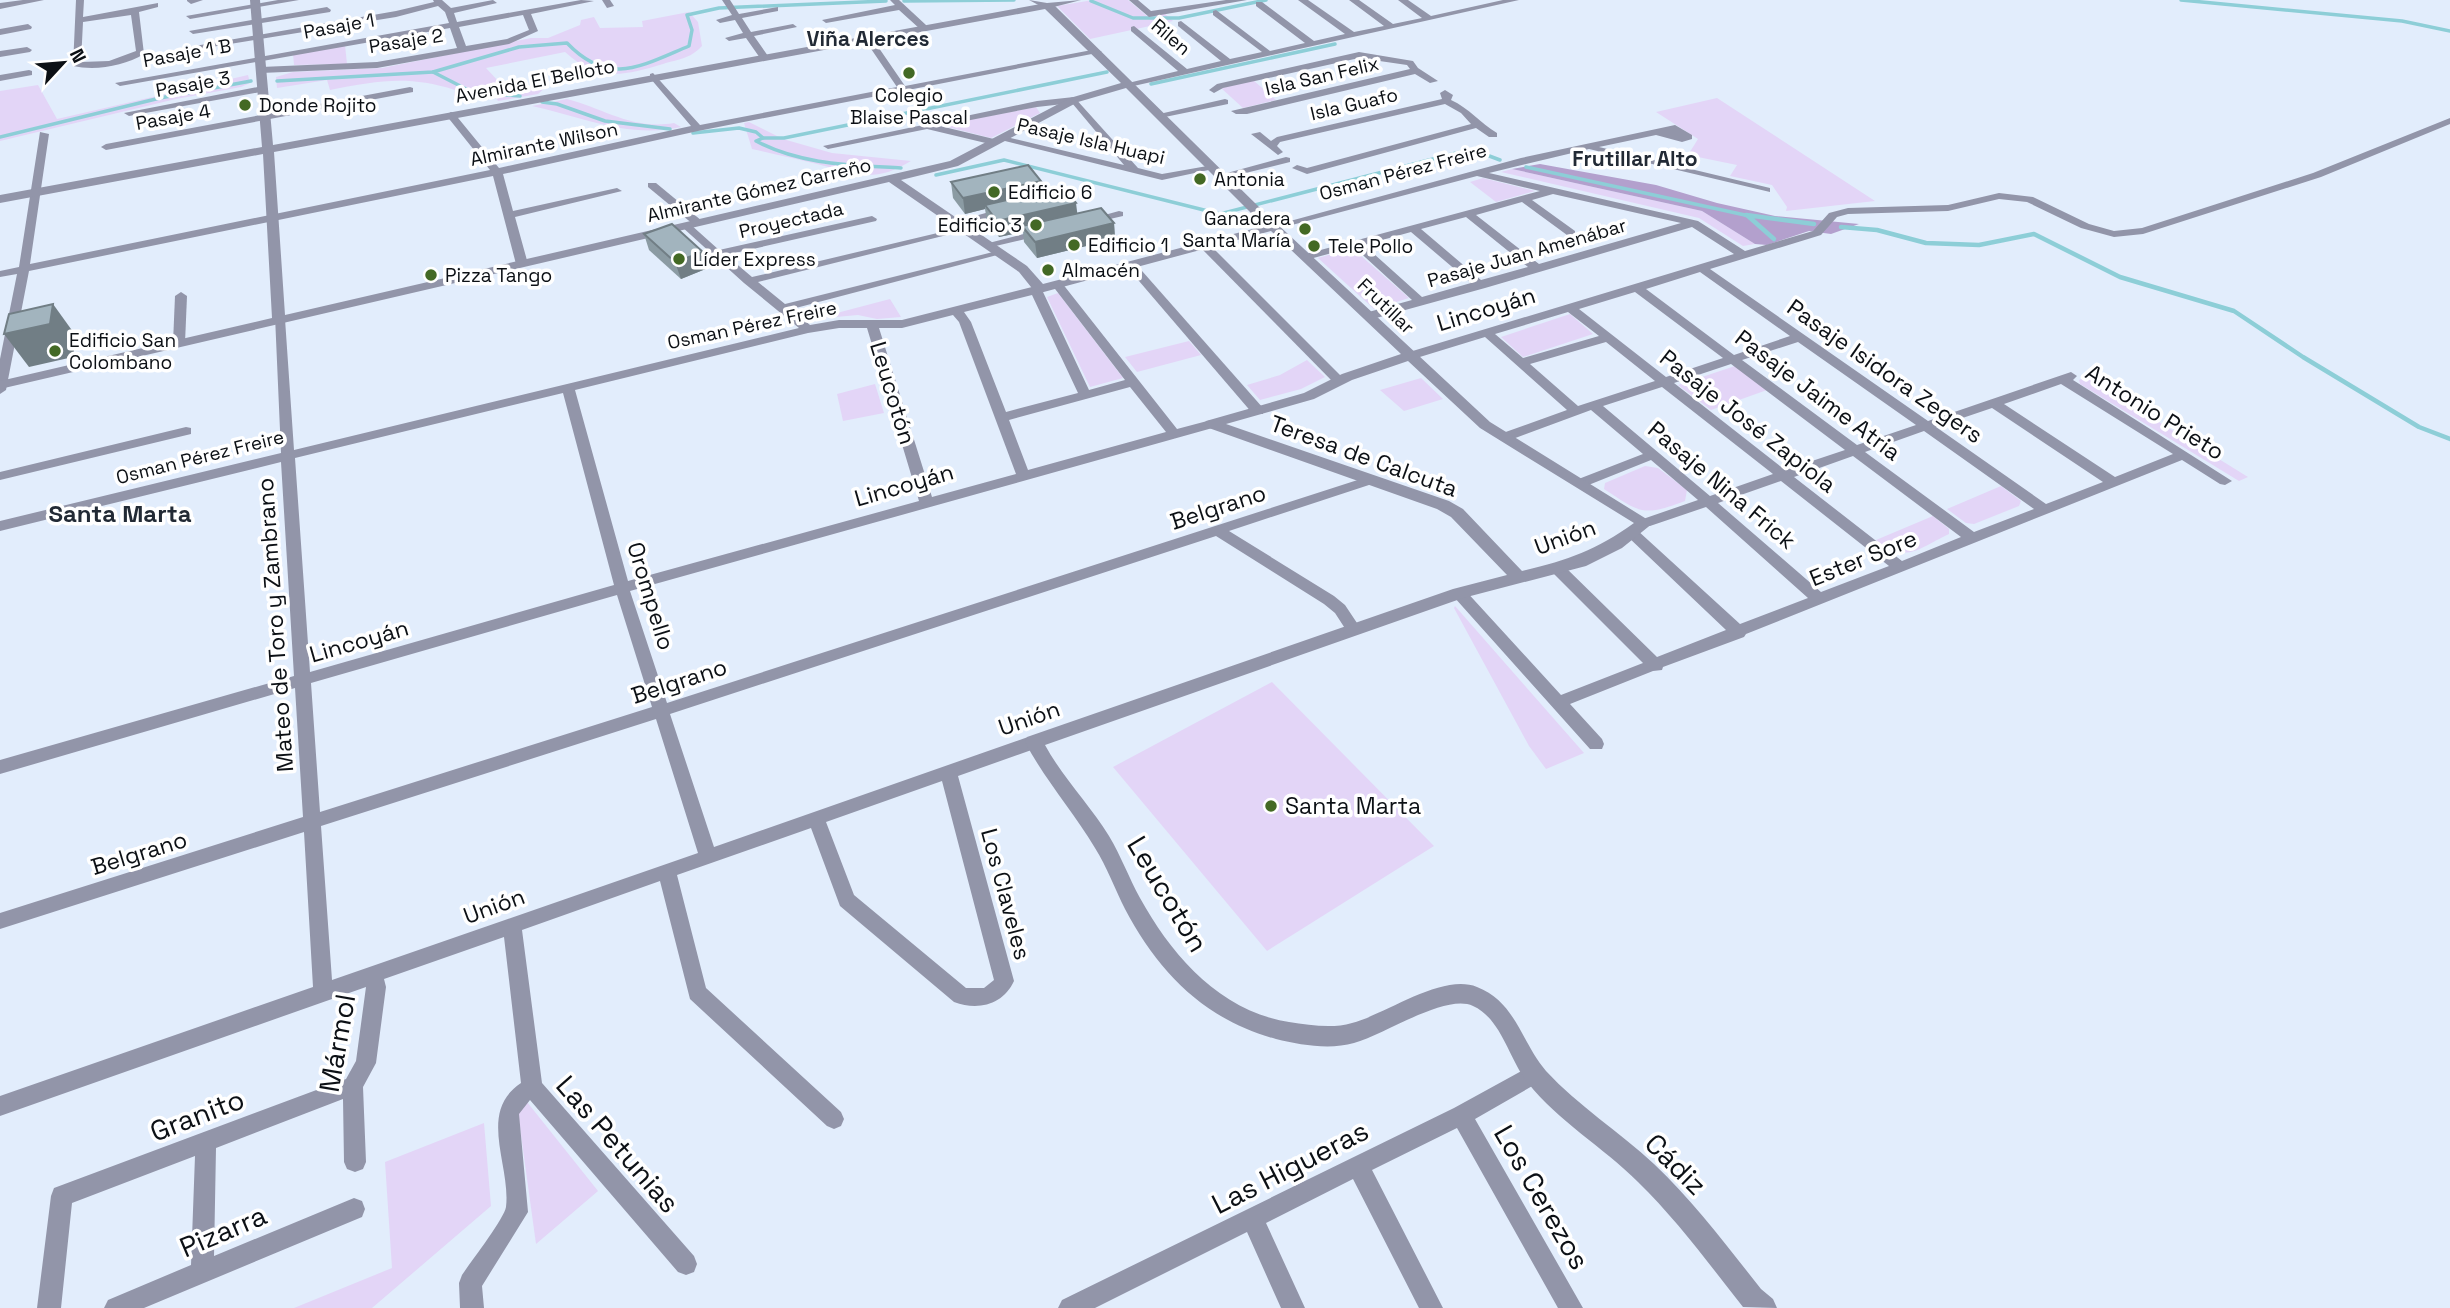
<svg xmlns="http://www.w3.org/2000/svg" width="2450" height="1308" font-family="'Space Grotesk',sans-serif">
  <rect width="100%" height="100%" fill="#e2edfc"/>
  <!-- green -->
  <g fill="#e3d5f7">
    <path d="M1093,0H1128L1147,16L1164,13L1173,21L1090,39L1057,6Z"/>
    <path d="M689,12L698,22L702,46C690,59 679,59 663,64C623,76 598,82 565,52L486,68L500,83L546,87L538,94L498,101L495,96L471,98L454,96L455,90C407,75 378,81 330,90L327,80L277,88L276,77L293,72L382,68L531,38H548L580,25L581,20L594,17L600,28L643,27L642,21Z"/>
    <path d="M345,45L347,64L294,65L293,54Z"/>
    <path d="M248,75L250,83L241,87L176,99L0,141V91L38,85L57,119Z"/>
    <path d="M1253,80L1276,100L1243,108L1221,88Z"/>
    <path d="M1717,98L1875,201L1786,211L1787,207L1772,185L1730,176L1737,165L1688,155L1698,139L1656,112Z"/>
    <path d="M567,99C605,109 632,130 674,123L681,127C629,139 582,117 532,106Z"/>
    <path d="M1036,107L1040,113L991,138L940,125Z"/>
    <path d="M749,122L783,139L832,153L911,161C873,184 856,174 817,164C796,159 774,154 752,149L744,123Z"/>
    <path d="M1512,169L1702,211L1755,244L1743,246L1699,218L1501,172Z"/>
    <path d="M1483,178L1535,191L1496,202L1470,182Z"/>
    <path d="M1352,248L1409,298L1374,309L1318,258Z"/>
    <path d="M1058,293L1123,378L1090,387L1047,297Z"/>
    <path d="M890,299L901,317L877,319L858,315L814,319Z"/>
    <path d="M1570,314L1593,334L1523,357L1501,337Z"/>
    <path d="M1189,341L1201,355L1137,372L1125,357Z"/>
    <path d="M1307,360L1325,377L1301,389L1260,400L1247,385L1280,375Z"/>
    <path d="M1735,366L1767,390L1711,410L1678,385Z"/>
    <path d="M2086,377L2248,477L2239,481L2080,384L2079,380Z"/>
    <path d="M1421,378L1443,399L1404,411L1380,390Z"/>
    <path d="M875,384L884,413L843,421L837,394Z"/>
    <path d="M1645,466L1658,468L1687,490L1685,501C1642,517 1641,513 1604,489L1605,483Z"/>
    <path d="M2001,486L2021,501L2019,506L1974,524L1966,523L1947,509Z"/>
    <path d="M1933,516L1949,529V534C1917,549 1907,564 1876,540Z"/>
    <path d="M1455,606L1584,753L1546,769L1529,746L1454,608Z"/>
    <path d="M1272,682L1434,846L1267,951L1113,767Z"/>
    <path d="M527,1102L598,1191L536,1244L517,1106Z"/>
    <path d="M484,1123L491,1206L372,1308H294L392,1268L385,1162Z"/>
  </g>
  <!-- forest -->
  <path fill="#b3a0cd" d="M1540,164L1656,185L1717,203L1775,216L1859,224L1831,234L1809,231L1767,245L1755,244L1702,211L1512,169Z"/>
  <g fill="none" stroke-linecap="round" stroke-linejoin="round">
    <!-- stream-far1 -->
    <g stroke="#8dced7" stroke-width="3.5">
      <path d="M2181,0L2402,21L2450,31"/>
      <path d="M904,1L1014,0"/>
      <path d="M1091,1L1133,18H1179L1266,0"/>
      <path d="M433,72L472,92L520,96"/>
      <path d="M277,81L433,72L519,47L567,43C609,87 641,66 689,46L692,30L687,15L719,8L886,1"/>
      <path d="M1151,84L1335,44"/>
      <path d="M542,102L557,104L605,121L670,129"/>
      <path d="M693,133L739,128L756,132L763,138L756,141C801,165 851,165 901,168"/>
      <path d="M0,137L160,98L251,81"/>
      <path d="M763,138H784L1107,72"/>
      <path d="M1526,167L1754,217"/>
      <path d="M936,175L1004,160L1220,214L1460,152L1484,154L1500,160"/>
    </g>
    <!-- stream -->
    <g stroke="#8dced7" stroke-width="4.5">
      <path d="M1746,215L1814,224"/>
      <path d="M1748,216L1774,239"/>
      <path d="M1841,227L1877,230L1926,243L1979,245L2034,234L2120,277L2234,311L2303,357L2419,427L2450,439"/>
    </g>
    <!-- minor -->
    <g fill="#9295a9" fill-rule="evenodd">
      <path d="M23,0H44L0,9V3Z"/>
      <path d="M76,0H84L83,17L158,3V7L139,12L144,54C124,66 96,71 73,66ZM131,15L136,51L109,61L81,62L83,22Z"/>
      <path d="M203,0L191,4L187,1V0Z"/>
      <path d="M278,0H299L190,19L186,16Z"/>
      <path d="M433,0H442L451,8L493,0L497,3L454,13L457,22L581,0L594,1L531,14L538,31L509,44L377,68L261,73L256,70L261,67L377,62L457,48L450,28L120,86L115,83L449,23L445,12L438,6L396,17L193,50L189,47L396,11L434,2ZM523,15L529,30L507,39L466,46L459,27Z"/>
      <path d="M602,0H610L614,6L607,8Z"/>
      <path d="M722,0H730L739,14L778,7V11L742,18L751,32L793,24L797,27L754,36L768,56L760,58L746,38L729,41L725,38L743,33L735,20L720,23L716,20L732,15Z"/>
      <path d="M890,0H899L926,25V29H920L899,10L826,23L822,20L895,5Z"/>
      <path d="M1029,0L1047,3L1081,0L1046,9Z"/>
      <path d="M1129,0H1138L1151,11L1226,0H1247L1149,17Z"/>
      <path d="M1298,0H1308L1354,32L1384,26L1349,0H1359L1393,24L1422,18L1398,0H1408L1431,16L1503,0H1519L1129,87L1124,84L1178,71L1131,31V27L1134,26L1187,69L1221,61L1178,26V22L1181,21L1230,59L1262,52L1213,15V11L1216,10L1270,51L1305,43L1256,6V2H1262L1314,41L1345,34Z"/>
      <path d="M327,7L331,10L330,12L193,34L189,31Z"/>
      <path d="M28,24L32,27L31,29L0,35V29Z"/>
      <path d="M867,34L870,35L905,86L1097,49L1102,52L698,131L503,174L513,211L617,188L622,191L515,217L528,264L522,267L516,264L493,176L29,271L6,390L0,394V359L17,274L0,277V271L19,267L40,132L49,134L30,264L490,170L446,115L451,112L454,113L499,168L691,126L650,78V74L653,73L700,125L897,87L863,37Z"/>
      <path d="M27,47L32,50L30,52L0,57V51Z"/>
      <path d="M1359,52L1413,61L1418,68L1438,81L1430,83L1415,74L1247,114H1236L1231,111L1410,69L1407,65L1359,58L1223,88L1214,93L1209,90L1217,84Z"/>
      <path d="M29,70L32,71V75L0,81V75Z"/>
      <path d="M263,86L268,89L266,91L129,116L124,113Z"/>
      <path d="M410,87L413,88V92L106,150L101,147L106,144Z"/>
      <path d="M1445,90L1453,95L1451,100C1469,108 1480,123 1497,133V137H1489L1476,128L1307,174L1292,168L1297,165L1307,168L1471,124L1461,113L1445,104L1280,142L1277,146L1283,152L1278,155L1251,134L1260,132L1271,141L1277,137L1442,99L1440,93Z"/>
      <path d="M1074,97L1138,168L1162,174L1213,165L1218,168L1162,180L997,139L1002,136L1124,165L1072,103L1037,107L940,126L998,140L999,142L994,145L927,129L828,149L823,146L1037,101Z"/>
      <path d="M1225,99L1228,100V104L1160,118L1155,115Z"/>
      <path d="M2450,118V124L2321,177L2143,234L2114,237L2081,228L2027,202L1999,199L1948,211L1848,214L1837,217L1821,235L1710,269L1928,421L2071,372L2077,376L2073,380L2232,481L2225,485L2220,484L2182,460L1746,634L1744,637L1663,667L1662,670L1653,671L1570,704L1602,739L1604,744L1602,749H1590L1454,597L1451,593L1454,589H1464L1561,695L1643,663L1553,573L1551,569L1553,565H1563L1657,657L1726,630L1627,536L1625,533L1627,530H1637L1740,624L1808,598L1706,507L1650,526H1640L1638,523L1640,520L1698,500L1651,460L1586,486H1576L1574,483L1576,480L1643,454L1591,410L1510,440H1500V434L1567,410L1485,337L1410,360L1404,356L1406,353L1734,254L1692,227L1485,288L1369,320L1365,319V313L1412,300L1354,247L1306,260L1300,257L1302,255L1540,191L1477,176L1273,230L1268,227L1521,158L1675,125L1692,135V139L1682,142L1656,135L1599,147L1770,188V192L1589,149L1489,173L1698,221L1745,251L1813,231L1829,213L1848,208L1948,205L1999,193L2033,197L2089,224L2114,231L2142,228L2313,173ZM1553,194L1681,223L1539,264L1476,215L1522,202L1567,235H1575V231L1532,200ZM1466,217L1528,267L1481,280L1421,229ZM1411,232L1471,283L1422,297L1364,245ZM1700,272L1790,336L1734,355L1646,289ZM1635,292L1723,358L1666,377L1579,309ZM1568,312L1599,336L1523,358L1495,334ZM1606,342L1655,381L1578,406L1530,364ZM1798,342L1916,425L1857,445L1742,360ZM1731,364L1845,450L1785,470L1674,383ZM2061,384L2173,454L2115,477L2004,404ZM1662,387L1773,474L1710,496L1603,406ZM1992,408L2103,482L2046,504L1936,427ZM1924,431L2034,509L1974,532L1865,452ZM1853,456L1961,537L1902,561L1794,477ZM1781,481L1889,566L1821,592L1718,503Z"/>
      <path d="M1286,157L1290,158V162L1221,179L1216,176Z"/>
      <path d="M648,183H656L702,221V225H694L648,187Z"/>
      <path d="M1007,207L1011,208V212L955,226L950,223Z"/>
      <path d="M1119,211L1123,212V216L1088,224L1083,221Z"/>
      <path d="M872,216L877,219L876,221L726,255L752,277L967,226V230L758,282L785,304L1001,250V254L792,309L810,325L839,320H902L1040,285L1046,289L1043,292L1089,390L1125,380L1052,285L1054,283H1062L1177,429L1211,420L1218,424L1216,427L630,591L667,703L1370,476L1377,480L1375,483L1229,531L1334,596L1345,605L1361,629L1358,633H1348L1335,613L1324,604L1216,536L670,714L714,847L1028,737H1040L1042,742L1040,747L958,776L1014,981C1003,1005 978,1011 954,1002L840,906L811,828L677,875L706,988L841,1112L844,1119L841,1126L834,1129L827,1126L690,999L660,881L522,930L542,1083L694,1256L697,1264L694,1272L686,1275L678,1272L530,1100L519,1114L528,1212L482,1286L484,1308H460L459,1283L462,1275C470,1263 504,1219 506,1207C511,1165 477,1112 521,1083L504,937L384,979L386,987L376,1063L363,1087L366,1162L363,1169L355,1172L347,1169L344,1162L343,1099L216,1148L214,1256L354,1198L362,1201L365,1209L362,1217L144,1308H104L108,1300L191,1265L195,1156L72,1203L61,1308H37L51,1196L54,1188L346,1079L356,1061L366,987L0,1116V1096L313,987L304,832L0,929V913L303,817L295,688L0,774V760L294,676L281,462L0,531V521L281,453L275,316H283L285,319L294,450L799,328L744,283L681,226L690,224L719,250ZM1032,295L1078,393L1006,412L971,322L964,312ZM953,315L959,322L1016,474L932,497L879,328H902ZM839,328H867L919,501L628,581L575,390L808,333ZM1130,387L1166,432L1028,470L1009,420ZM563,393L614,585L310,672L295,458ZM617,595L652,707L320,812L311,683ZM656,719L698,853L332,980L321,826ZM942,781L994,980L984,988H966L854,895L826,822Z"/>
      <path d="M1043,229L1049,232L1047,234L987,248L981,245Z"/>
      <path d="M1201,244H1209L1343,378V384H1335L1201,248Z"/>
      <path d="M1131,262L1135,263L1263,408V414H1253L1127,267V263Z"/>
      <path d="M181,292L187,296L185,343L179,347L173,343L175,296Z"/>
      <path d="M186,427L191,428V434L0,480V472Z"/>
      <path d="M1534,1064L1541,1067L1544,1074L1541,1081L1475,1119L1583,1308H1558L1457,1128L1372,1170L1443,1308H1419L1353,1179L1266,1223L1305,1308H1281L1247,1232L1095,1308H1058L1062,1300L1454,1108Z"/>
    </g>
    <!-- tertiary -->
    <path fill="#9295a9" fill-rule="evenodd" d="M250,0H260L273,145L1046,3L1055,6L1259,207L1490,422L1653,523L1622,548L1586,566L1463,598L1045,745C1063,778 1090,805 1109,836C1121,856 1129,878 1140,898C1172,956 1220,1011 1289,1022C1310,1025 1332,1029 1352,1023C1387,1014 1442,973 1477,987C1516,1002 1521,1042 1546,1071C1578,1106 1620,1132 1654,1164C1694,1202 1727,1246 1761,1289L1773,1299L1777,1308L1743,1307C1709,1264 1677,1220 1638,1182C1603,1147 1558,1121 1528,1083C1509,1060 1502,1019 1473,1006C1446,993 1384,1035 1354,1043C1330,1050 1300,1045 1276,1039C1205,1020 1159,973 1125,909C1115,889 1107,867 1095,848C1073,811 1045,780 1025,742L1027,737L1453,589L1507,575L1451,517L1437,509L1206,427L1204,424L1206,421L1304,393L1342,374L1401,354L1271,231L1040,293L1035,292L1019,272L889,182L0,389V381L272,318L263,154L0,203V195L262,147ZM1045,9L1121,83L1070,98L950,161L285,315L274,152ZM1126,88L1264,226L1043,284L1027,266L901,180L958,166L1078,102ZM1408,361L1480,428L1634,523C1595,551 1568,560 1522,571L1463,509L1449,501L1226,424L1314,399L1352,380Z"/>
  </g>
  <!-- wall -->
  <g fill="#8b9ba3">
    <path d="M1041,181L1042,192L1077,213L1114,223L1115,239L1037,258L1024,242L1023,232L999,237L987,221L985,209L965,214L953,198L951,182Z"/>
    <path d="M644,234L708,268L681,279L649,250Z"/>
  </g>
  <!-- shaded-wall -->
  <g fill="#717e85">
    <path d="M1041,181L1043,197L985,205V209L965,214L963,198Z"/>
    <path d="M1076,203L1078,219L1022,226L1023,232L999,237L997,221Z"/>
    <path d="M1114,223L1115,239L1037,258L1035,242Z"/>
    <path d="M703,252L708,268L681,279L675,262Z"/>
    <path d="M53,304L76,336L73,357L29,367L4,334Z"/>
  </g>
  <!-- building -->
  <g fill="#a2b4be" stroke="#717e85" stroke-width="2">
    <path d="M1028,165L1041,181L963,198L951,182Z"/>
    <path d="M1063,187L1076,203L997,221L985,205Z"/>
    <path d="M1101,208L1114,223L1035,242L1022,226Z"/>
    <path d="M672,224L703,252L675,262L644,234Z"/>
    <path d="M53,304L50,324L4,334L9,314Z"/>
  </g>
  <!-- markers -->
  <g fill="#436924" stroke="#fff" stroke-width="2.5">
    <circle cx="909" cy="73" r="7"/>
    <circle cx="245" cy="105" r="7"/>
    <circle cx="1200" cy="179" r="7"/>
    <circle cx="994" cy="192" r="7"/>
    <circle cx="1036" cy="225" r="7"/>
    <circle cx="1305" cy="229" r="7"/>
    <circle cx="1074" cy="245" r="7"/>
    <circle cx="1314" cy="246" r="7"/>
    <circle cx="679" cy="259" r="7"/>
    <circle cx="1048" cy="270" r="7"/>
    <circle cx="431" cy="275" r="7"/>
    <circle cx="55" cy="351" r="7"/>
    <circle cx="1271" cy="806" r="7"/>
  </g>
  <g text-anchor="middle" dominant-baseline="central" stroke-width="7" stroke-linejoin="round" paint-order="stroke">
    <!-- far-street labels -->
    <g font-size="19" fill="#0c1015" stroke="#fff">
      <text transform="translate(339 26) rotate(-10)">Pasaje 1</text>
      <text transform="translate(1171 37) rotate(40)">Rilen</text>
      <text transform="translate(406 41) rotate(-9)">Pasaje 2</text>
      <text transform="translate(187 53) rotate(-10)">Pasaje 1 B</text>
      <text transform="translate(1322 76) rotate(-13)">Isla San Felix</text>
      <text transform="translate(535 81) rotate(-11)">Avenida El Belloto</text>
      <text transform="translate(193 84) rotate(-10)">Pasaje 3</text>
      <text transform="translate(1354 104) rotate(-13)">Isla Guafo</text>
      <text transform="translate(173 117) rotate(-10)">Pasaje 4</text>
      <text transform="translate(1091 141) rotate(13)">Pasaje Isla Huapi</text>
      <text transform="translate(544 144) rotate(-12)">Almirante Wilson</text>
      <text transform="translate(1403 172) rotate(-15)">Osman Pérez Freire</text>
      <text transform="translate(759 190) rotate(-13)">Almirante Gómez Carreño</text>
      <text transform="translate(791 220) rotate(-13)">Proyectada</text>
      <text transform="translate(1527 253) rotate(-16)">Pasaje Juan Amenábar</text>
      <text transform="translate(1386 306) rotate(44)">Frutillar</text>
      <text transform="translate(752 325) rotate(-12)">Osman Pérez Freire</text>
      <text transform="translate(200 457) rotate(-14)">Osman Pérez Freire</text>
    </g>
    <!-- far-poi labels -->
    <g font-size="19" fill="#0c1015" stroke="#fff" text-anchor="start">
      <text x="909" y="95" text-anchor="middle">Colegio<tspan x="909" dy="22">Blaise Pascal</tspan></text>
      <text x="259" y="105">Donde Rojito</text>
      <text x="1214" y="179">Antonia</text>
      <text x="1008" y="192">Edificio 6</text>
      <text x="1291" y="218" text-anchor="end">Ganadera<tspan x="1291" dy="22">Santa María</tspan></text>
      <text x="1022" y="225" text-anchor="end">Edificio 3</text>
      <text x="1088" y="245">Edificio 1</text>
      <text x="1328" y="246">Tele Pollo</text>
      <text x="693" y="259">Líder Express</text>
      <text x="1062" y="270">Almacén</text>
      <text x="445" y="275">Pizza Tango</text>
      <text x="69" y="340">Edificio San<tspan x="69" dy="22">Colombano</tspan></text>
    </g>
    <!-- far-neighbourhood labels -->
    <g font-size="21" font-weight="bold" fill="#222a35" stroke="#fff">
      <text x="868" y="38">Viña Alerces</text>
      <text x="1635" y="158">Frutillar Alto</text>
    </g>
    <!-- street labels -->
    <g font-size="23" fill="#0c1015" stroke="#fff">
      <text transform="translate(1486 309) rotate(-17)">Lincoyán</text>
      <text transform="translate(1885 371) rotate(35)">Pasaje Isidora Zegers</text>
      <text transform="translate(893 393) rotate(73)">Leucotón</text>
      <text transform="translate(1818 395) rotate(37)">Pasaje Jaime Atria</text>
      <text transform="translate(2155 412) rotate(32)">Antonio Prieto</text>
      <text transform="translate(1748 421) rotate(38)">Pasaje José Zapiola</text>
      <text transform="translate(1364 456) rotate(20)">Teresa de Calcuta</text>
      <text transform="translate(904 485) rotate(-16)">Lincoyán</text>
      <text transform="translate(1722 485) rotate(40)">Pasaje Nina Frick</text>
      <text transform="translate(1218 507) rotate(-18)">Belgrano</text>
      <text transform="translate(1565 537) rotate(-20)">Unión</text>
      <text transform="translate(1863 558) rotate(-22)">Ester Sore</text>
      <text transform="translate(651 596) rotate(73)">Orompello</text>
      <text transform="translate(275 625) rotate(-94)">Mateo de Toro y Zambrano</text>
      <text transform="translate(359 641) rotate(-16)">Lincoyán</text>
      <text transform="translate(679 681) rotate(-18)">Belgrano</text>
      <text transform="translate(1029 718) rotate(-19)">Unión</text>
      <text transform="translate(139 853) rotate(-17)">Belgrano</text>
      <text transform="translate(1006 894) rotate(75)">Los Claveles</text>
      <text transform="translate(494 906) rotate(-20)">Unión</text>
    </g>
    <!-- poi labels -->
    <g font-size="23" fill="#0c1015" stroke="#fff" text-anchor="start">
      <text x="1285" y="806">Santa Marta</text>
    </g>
    <!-- neighbourhood labels -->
    <g font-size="24" font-weight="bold" fill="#222a35" stroke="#fff">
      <text x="120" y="513">Santa Marta</text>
    </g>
    <!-- near-street labels -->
    <g font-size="28" fill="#0c1015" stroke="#fff">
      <text transform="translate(1168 894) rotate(59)">Leucotón</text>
      <text transform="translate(337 1043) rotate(-80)">Mármol</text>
      <text transform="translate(197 1115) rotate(-21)">Granito</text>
      <text transform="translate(618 1144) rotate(49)">Las Petunias</text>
      <text transform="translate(1676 1164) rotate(45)">Cádiz</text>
      <text transform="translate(1290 1167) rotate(-27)">Las Higueras</text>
      <text transform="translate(1542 1197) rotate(60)">Los Cerezos</text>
      <text transform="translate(223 1231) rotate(-23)">Pizarra</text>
    </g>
  </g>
  <!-- north arrow -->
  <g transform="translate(63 63) rotate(64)" stroke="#ffffff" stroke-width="5" paint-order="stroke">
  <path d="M0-5L12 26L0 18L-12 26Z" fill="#0c1015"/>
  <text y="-10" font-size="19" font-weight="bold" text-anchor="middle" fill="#0c1015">N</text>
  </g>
</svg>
